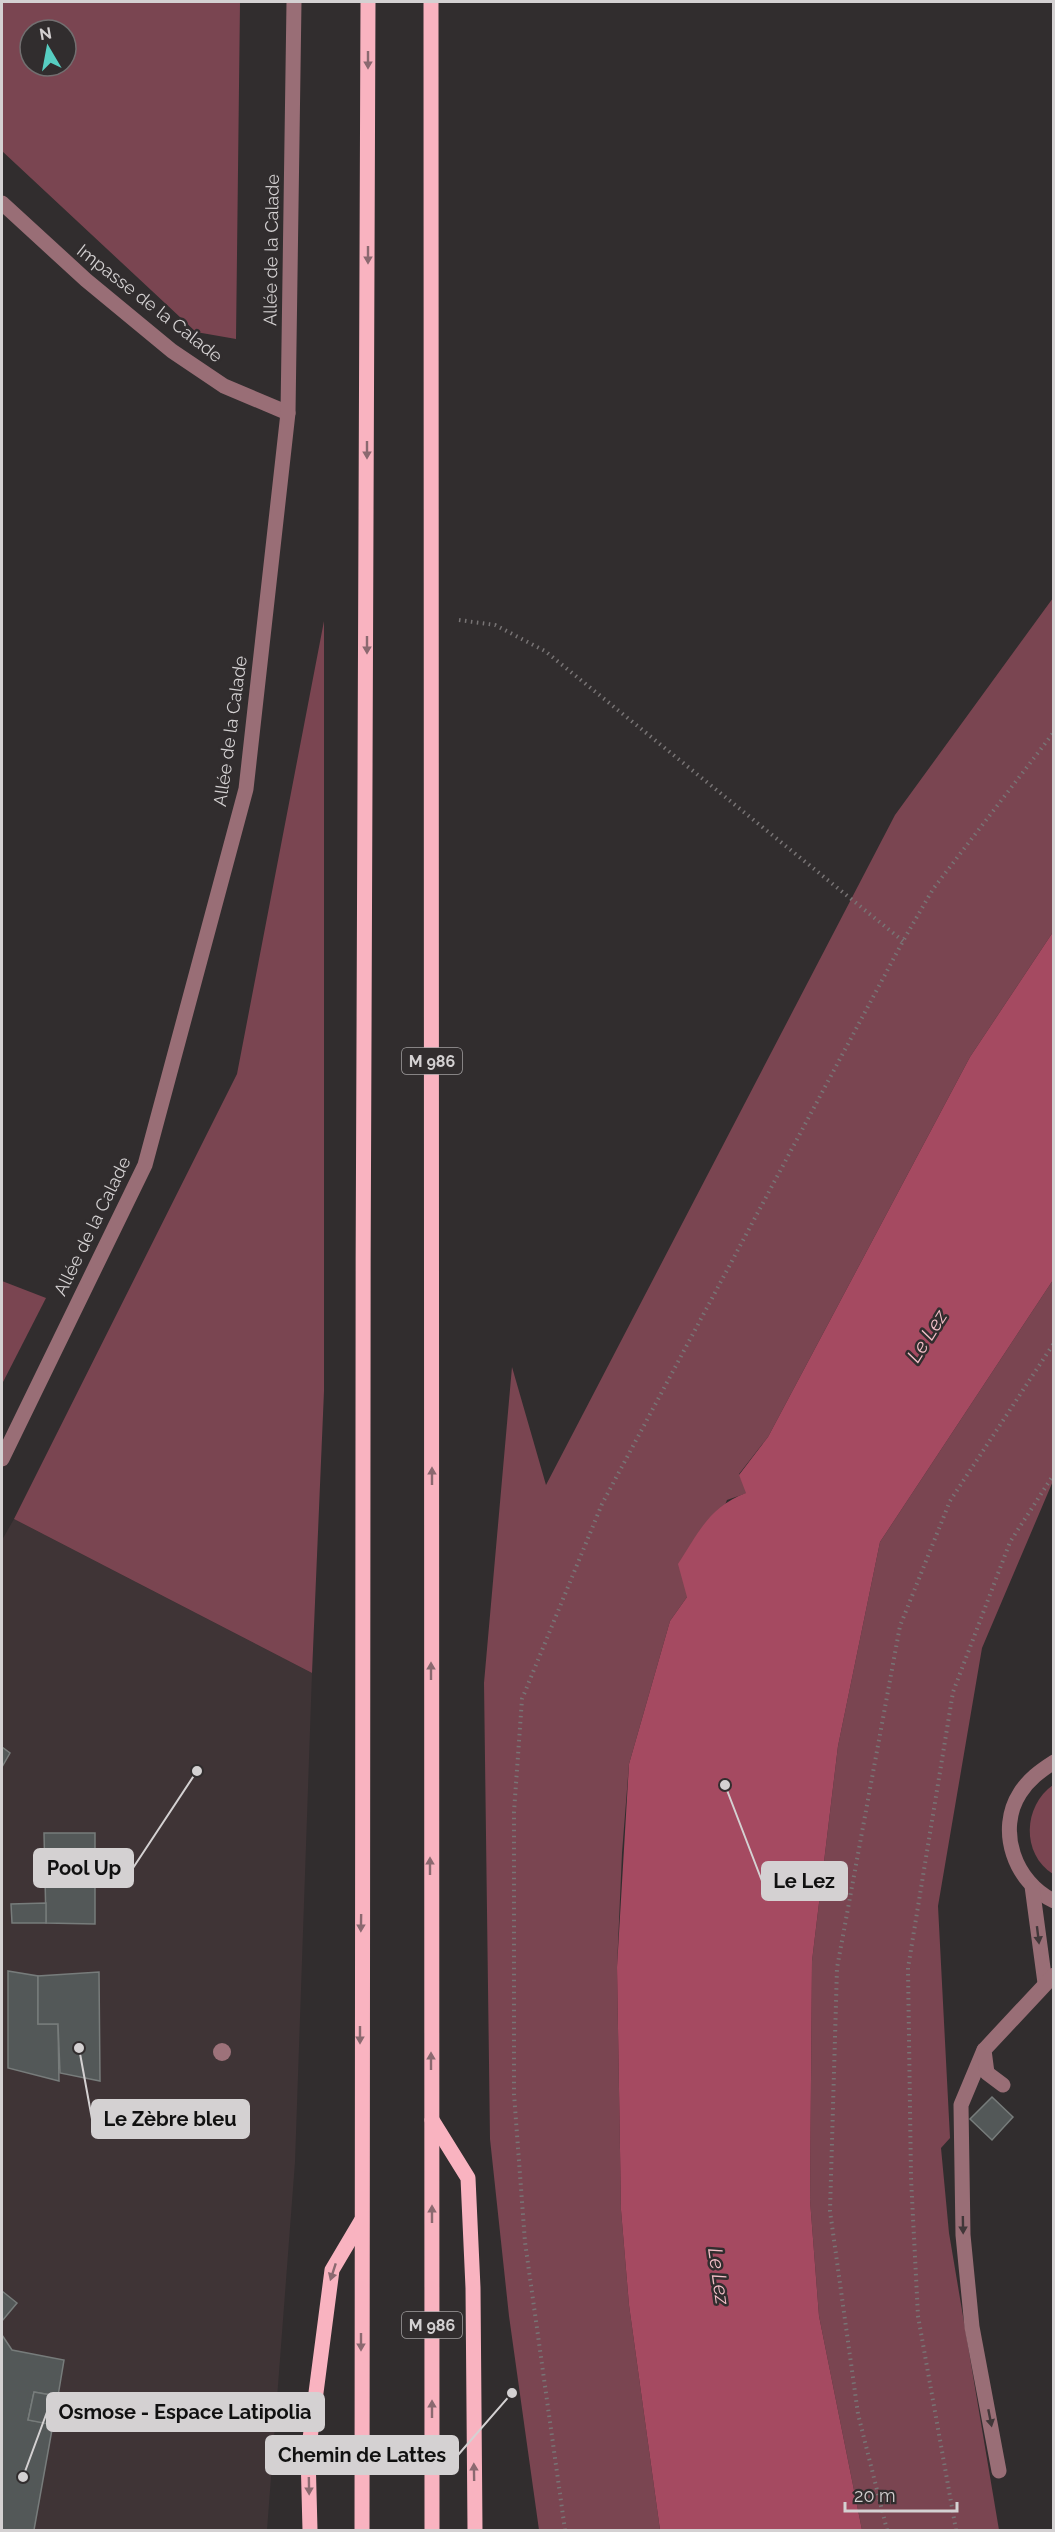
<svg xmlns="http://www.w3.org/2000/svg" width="1055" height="2532" font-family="Raleway,sans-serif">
  <rect width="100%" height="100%" fill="#312d2e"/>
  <!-- built -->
  <path fill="#3f3436" d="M14,1519L312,1673L295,2162L267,2530H2V1540Z"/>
  <!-- green -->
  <g fill="#7a4551" fill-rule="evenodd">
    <path d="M2,2H240L236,339L196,332L2,151ZM30,30H66V66H30Z"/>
    <path d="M1053,598V932L970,1057L768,1437L739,1474L747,1493L727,1500L687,1597L670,1621L629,1764L622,1853L617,1967L621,2210L629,2305L660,2530H539L509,2316L490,2139L484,1683L512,1367L546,1485L895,815Z"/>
    <path d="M324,621V1391L312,1673L14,1519L237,1074Z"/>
    <path d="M1053,1280V1481L982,1648L938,1906L950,2138L941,2148L949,2233L999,2530H862L819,2316L810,2200L812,1961L838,1746L880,1542Z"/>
    <path d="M2,1281L46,1298L2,1384Z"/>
    <path d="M1053,1785V1874C1021,1854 1023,1806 1053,1785Z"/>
  </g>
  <!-- water -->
  <path fill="#a54a61" d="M1053,932V1280L880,1542L838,1746L812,1961L810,2200L819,2316L862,2530H660L629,2305L621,2210L617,1967L629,1764L670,1621L687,1597L678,1564C699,1532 709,1507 746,1493L739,1475L768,1437L970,1057Z"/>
  <!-- building -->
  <g fill="#535858" stroke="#777c7b" stroke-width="1.5">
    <path d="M2,1747L10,1753L2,1767Z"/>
    <path d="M44,1833H95V1924L46,1923Z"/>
    <path d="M46,1903V1923H12L11,1904Z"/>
    <path d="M8,1971L38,1976V2024H58L59,2081L8,2068Z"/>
    <path d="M99,1972L100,2081L60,2073L58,2024H38V1976Z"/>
    <path d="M992,2097L1013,2117L992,2140L970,2119Z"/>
    <path d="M2,2291L17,2303L2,2321Z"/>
    <path d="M2,2335L12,2350L64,2360L58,2396L34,2392L28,2420L53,2424L34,2530H2Z"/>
    <path d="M34,2392L91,2402L85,2431L28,2420Z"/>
  </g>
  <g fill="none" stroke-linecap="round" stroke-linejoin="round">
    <!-- path -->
    <g stroke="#787475" stroke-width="4" stroke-dasharray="1.5 4.5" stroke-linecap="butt">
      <path d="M459,620L495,625L545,651L903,941"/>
      <path d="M565,2530L525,2242L514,2094V1812L522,1699L602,1504L903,941L933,889L1054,732"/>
      <path d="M887,2530L858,2414L830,2211L837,1968L900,1626L950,1501L1054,1343"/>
      <path d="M956,2530L918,2316L911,2178L908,1968L953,1692L1010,1542L1054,1474"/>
    </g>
    <!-- minor -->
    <g stroke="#996e76" stroke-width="15">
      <path d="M2,203L86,280L172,351L224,386L288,413"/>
      <path d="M2,1459L145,1165L246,789L288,413L294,2"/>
      <path d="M1054,1762C1040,1771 1029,1779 1020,1793C996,1830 1015,1883 1054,1901"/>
      <path d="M1032,1886L1045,1983"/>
      <path d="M984,2050L961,2105L963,2235L972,2327L999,2471"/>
      <path d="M1003,2085L987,2073L984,2050L1054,1975"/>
    </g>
    <!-- major -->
    <g stroke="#f9b3c0" stroke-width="15">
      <path d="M431,2L432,2530"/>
      <path d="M432,2120L468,2178L473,2288L475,2530"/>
      <path d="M310,2530L308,2454L332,2270L361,2221"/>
      <path d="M362,2530C359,1688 366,844 368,2"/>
    </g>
  </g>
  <!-- trees -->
  <circle fill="#9d727a" cx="222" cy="2052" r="9"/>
  <!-- one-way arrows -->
  <defs><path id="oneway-solid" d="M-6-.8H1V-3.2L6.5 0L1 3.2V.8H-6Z" transform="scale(1.5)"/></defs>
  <g fill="#8b6970">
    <use href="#oneway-solid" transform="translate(368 60) rotate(90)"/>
    <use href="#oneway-solid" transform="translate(368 255) rotate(90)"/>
    <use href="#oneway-solid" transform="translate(367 450) rotate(90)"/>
    <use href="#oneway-solid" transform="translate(367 645) rotate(90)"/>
    <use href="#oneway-solid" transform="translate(432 1476) rotate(-90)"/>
    <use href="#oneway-solid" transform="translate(431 1671) rotate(-90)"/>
    <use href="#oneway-solid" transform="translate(430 1866) rotate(-90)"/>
    <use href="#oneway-solid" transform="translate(361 1923) rotate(91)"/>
    <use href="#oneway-solid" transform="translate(360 2035) rotate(90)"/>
    <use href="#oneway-solid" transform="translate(431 2061) rotate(-90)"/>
    <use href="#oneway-solid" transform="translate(432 2214) rotate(-90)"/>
    <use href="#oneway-solid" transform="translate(333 2272) rotate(108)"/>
    <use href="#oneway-solid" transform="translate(361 2342) rotate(90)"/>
    <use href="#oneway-solid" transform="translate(432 2409) rotate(-90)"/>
    <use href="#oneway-solid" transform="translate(474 2472) rotate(-91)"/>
    <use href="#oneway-solid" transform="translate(309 2486) rotate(89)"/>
  </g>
  <g fill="#413739">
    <use href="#oneway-solid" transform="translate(1038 1935) rotate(83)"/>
    <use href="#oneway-solid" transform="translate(963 2225) rotate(89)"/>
    <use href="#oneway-solid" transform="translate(990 2418) rotate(79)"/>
  </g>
  <g text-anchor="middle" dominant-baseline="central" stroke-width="5" stroke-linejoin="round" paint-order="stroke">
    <!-- shield labels -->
    <g fill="#312d2e" stroke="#a3a0a1" stroke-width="1.5">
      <rect x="402" y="1048" width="60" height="26" rx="4.5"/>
      <rect x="402" y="2312" width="60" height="26" rx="4.5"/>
    </g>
    <g font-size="16" font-weight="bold" fill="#d4d1d2">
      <text x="432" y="1061">M 986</text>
      <text x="432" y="2325">M 986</text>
    </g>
    <!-- street labels -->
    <g font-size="18" fill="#d4d1d2" stroke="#312d2e">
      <text transform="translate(271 250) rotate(-89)">Allée de la Calade</text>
      <text transform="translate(150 303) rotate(38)">Impasse de la Calade</text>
      <text transform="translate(230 731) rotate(-82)">Allée de la Calade</text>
      <text transform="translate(92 1226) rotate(-64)">Allée de la Calade</text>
    </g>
    <!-- water labels -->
    <g font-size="20" font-style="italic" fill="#f3bfc8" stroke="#312d2e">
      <text transform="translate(927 1336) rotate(-58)">Le Lez</text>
      <text transform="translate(719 2276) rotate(82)">Le Lez</text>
    </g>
  </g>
  <!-- callouts -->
  <path fill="none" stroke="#d4d1d2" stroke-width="2" d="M197 1771L133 1868M725 1785L762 1881M79 2048L92 2119M23 2477L47 2412M512 2393L458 2455"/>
  <g fill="#d4d1d2" stroke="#312d2e" stroke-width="2">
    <circle cx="197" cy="1771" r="6"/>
    <circle cx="725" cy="1785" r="6"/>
    <circle cx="79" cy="2048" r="6"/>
    <circle cx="23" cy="2477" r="6"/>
    <circle cx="512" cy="2393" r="6"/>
  </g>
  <g fill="#d4d1d2" stroke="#d4d1d2" stroke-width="2">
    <rect x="34" y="1849" width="99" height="38" rx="6"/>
    <rect x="762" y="1862" width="85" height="38" rx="6"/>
    <rect x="92" y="2100" width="157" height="38" rx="6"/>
    <rect x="47" y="2393" width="277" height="38" rx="6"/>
    <rect x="266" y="2436" width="192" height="38" rx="6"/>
  </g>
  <g font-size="20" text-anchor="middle" font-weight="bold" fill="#111">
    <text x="84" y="1875">Pool Up</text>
    <text x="804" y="1888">Le Lez</text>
    <text x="170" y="2126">Le Zèbre bleu</text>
    <text x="185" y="2419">Osmose - Espace Latipolia</text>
    <text x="362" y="2462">Chemin de Lattes</text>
  </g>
  <!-- border -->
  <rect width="1055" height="2532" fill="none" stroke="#d4d1d2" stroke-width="6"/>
  <!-- north arrow -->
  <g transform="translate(48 48) rotate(350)"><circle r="28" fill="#312d2e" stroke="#726f70" stroke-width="1.5"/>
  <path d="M0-4.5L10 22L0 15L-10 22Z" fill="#57cec2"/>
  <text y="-9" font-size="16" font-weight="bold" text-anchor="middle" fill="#d4d1d2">N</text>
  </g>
  <!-- scale -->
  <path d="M845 2502v9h112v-9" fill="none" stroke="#d4d1d2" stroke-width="3"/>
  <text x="854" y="2502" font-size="18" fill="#d4d1d2" stroke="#312d2e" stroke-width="4.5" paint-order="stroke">20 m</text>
</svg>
